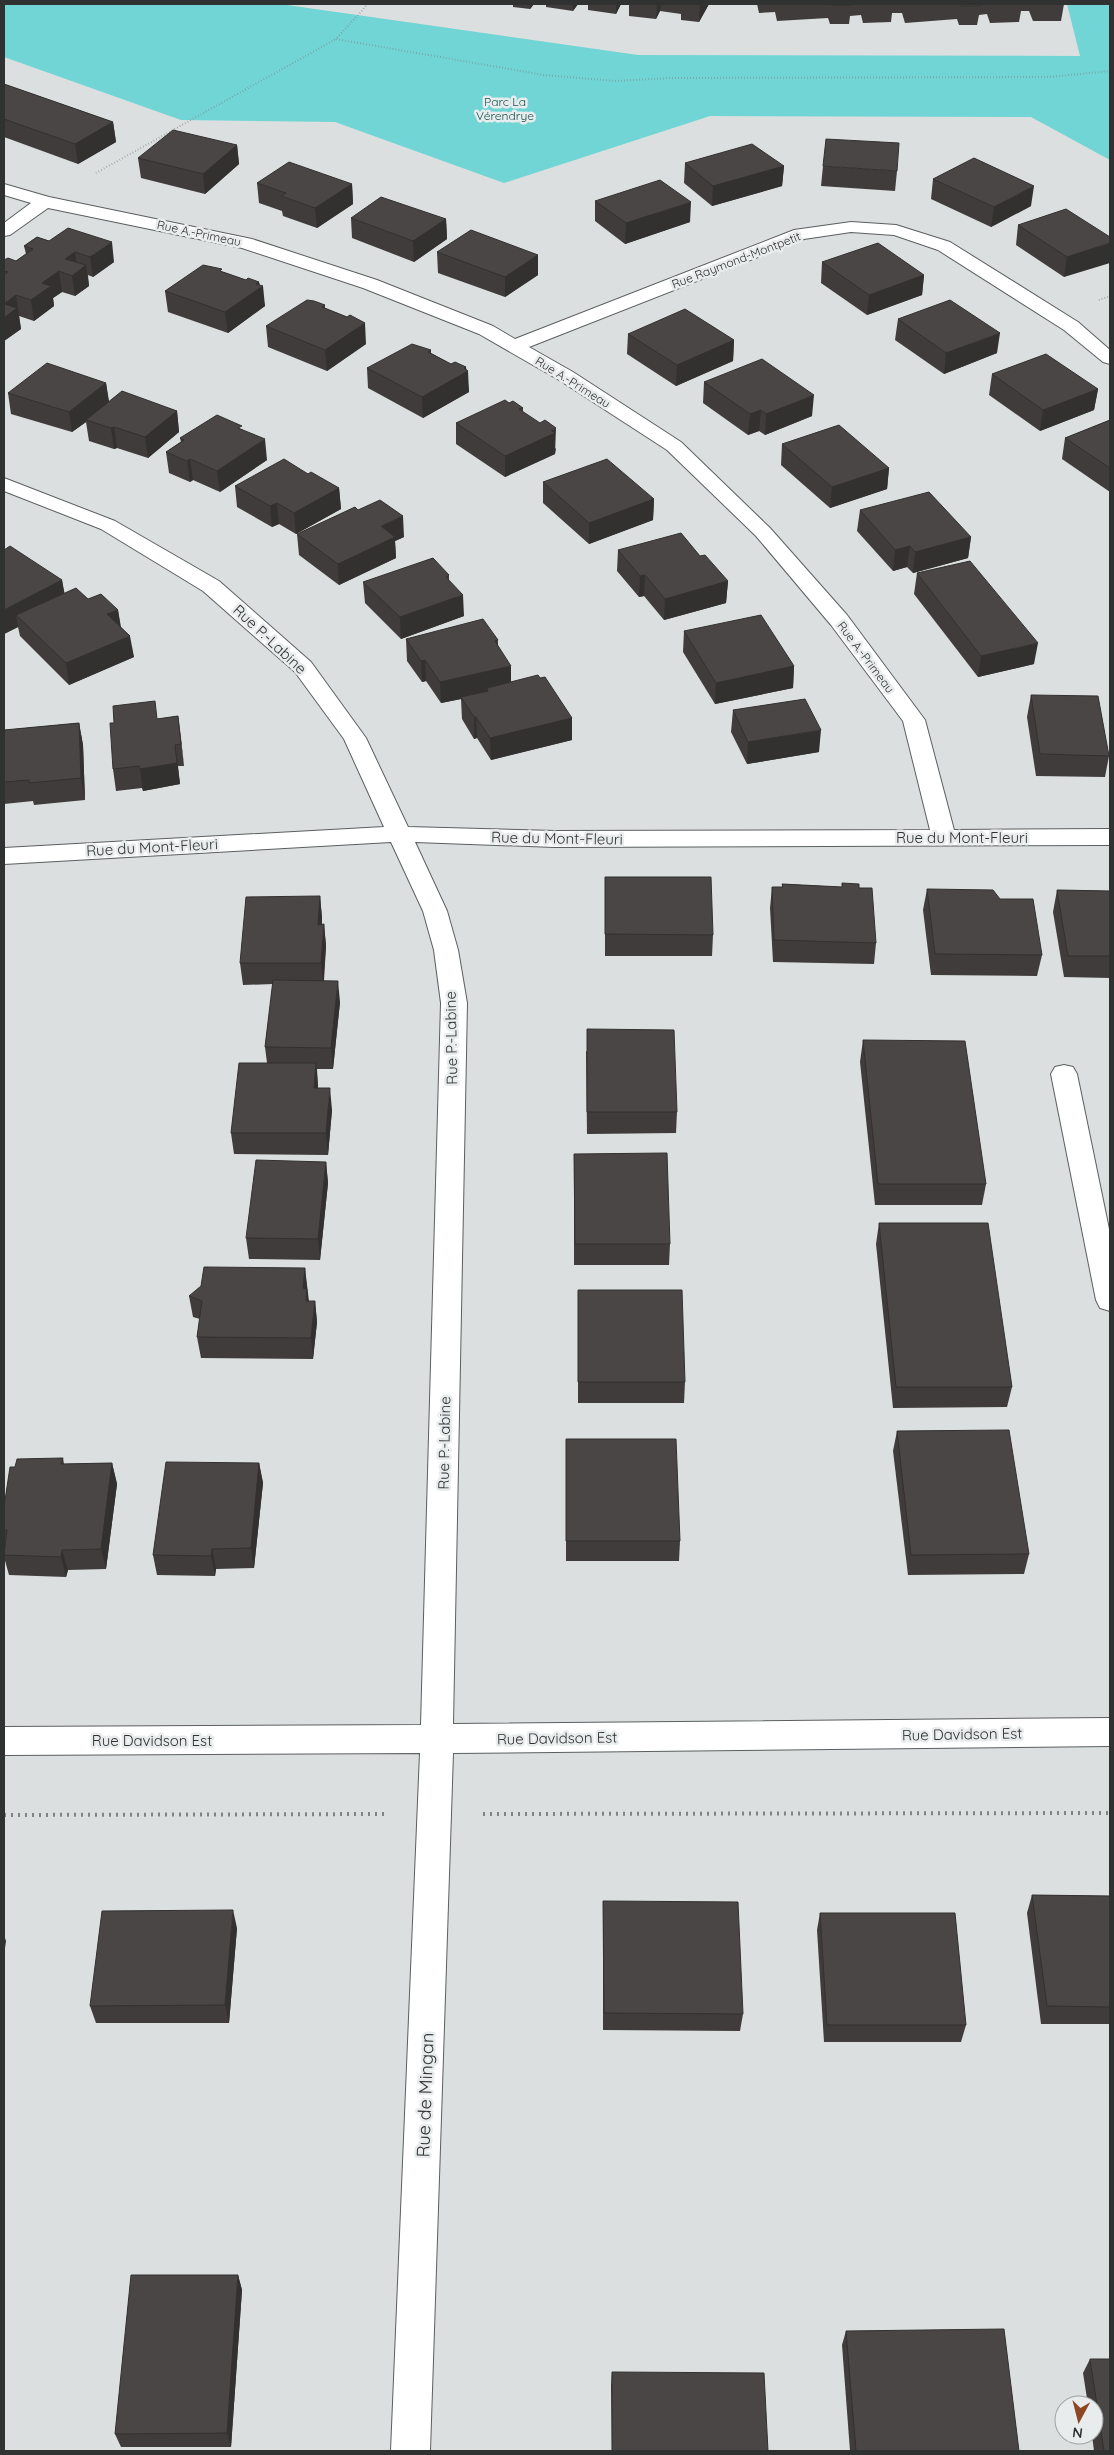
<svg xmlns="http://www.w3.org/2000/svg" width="1114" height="2455" font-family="Quicksand,sans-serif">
  <rect width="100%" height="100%" fill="#dbdfdf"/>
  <!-- green -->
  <path fill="#71d5d5" d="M4,4H280L638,55L1080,56L1067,4H1110V160L1031,117L710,116L504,183L335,122L181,120L4,57Z"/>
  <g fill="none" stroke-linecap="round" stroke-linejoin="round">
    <!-- minor casing -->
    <g stroke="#5b5f5f" stroke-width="2">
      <g id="minor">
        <path d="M4,184L49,197L252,239L377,280L493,326L515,339L794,230L851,222L896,225L950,242L1078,322L1110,350V364L1103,362L1064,330L938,250L894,235L851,232L804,239L529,347L573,372L681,442L770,528L847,615L925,720L954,830L1110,829V845L555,847L415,842L447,911L458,950L467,1003L453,1724L1110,1718V1746L453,1753L430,2451H391L420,1753L4,1755V1727L421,1725L441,1003L434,950L423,911L391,842L4,864V848L384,827L344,739L295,672L203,591L101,529L4,491V478L115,521L219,581L311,662L366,738L408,827L555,831L930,830L903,721L831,625L756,536L667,450L559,380L479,334L363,288L242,248L48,208L10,235L4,236V223L31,203L4,195Z"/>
        <path d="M1064,1065L1073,1067L1077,1074L1110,1234V1311L1100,1308L1096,1300L1051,1074L1055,1067Z"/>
      </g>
    </g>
    <!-- path-far1 -->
    <g stroke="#818484" stroke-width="2" stroke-dasharray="0.5 2.5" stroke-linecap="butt">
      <path d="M368,4L336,39L544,75L615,81L671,78L1049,77L1110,71"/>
      <path d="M96,173L336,39"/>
      <path d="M1099,300L1110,296"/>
    </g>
    <!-- path -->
    <g stroke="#818484" stroke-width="4" stroke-dasharray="2 5" stroke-linecap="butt">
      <path d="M483,1814L1110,1813"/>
      <path d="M4,1815L387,1814"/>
    </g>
    <!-- minor -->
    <use href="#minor" fill="#fff" fill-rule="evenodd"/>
  </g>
  <!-- wall -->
  <g fill="#3f3c3b">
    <path d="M513,4H534L530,9L513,7Z"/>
    <path d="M546,4H578L573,11L546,7Z"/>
    <path d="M588,4H621L616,14L588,10Z"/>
    <path d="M629,4H709L699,22L681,20V14L660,11L656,19L629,16Z"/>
    <path d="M757,4H1064L1061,21H1033L1029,11H1021L1019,22L990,23L987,14L979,15L977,25H959L957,19L905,23L902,13H892L891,22L863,23L861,15L850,16L849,24H830L828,18L777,21L775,12L759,13Z"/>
    <path d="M4,84L113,122L116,142L78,164L4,137Z"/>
    <path d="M237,145L239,164L205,194L141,178L138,158Z"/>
    <path d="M685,163L784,166L782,186L712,206L684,183Z"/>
    <path d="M823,166L897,171L895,191L821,186Z"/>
    <path d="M933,179L1031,206L991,227L931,199Z"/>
    <path d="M257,183L352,184L353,204L317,228L283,216L282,211L259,203Z"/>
    <path d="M595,201L690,222L625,244L595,221Z"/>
    <path d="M351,218L446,219L447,239L414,262L352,238Z"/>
    <path d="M1018,225L1110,237L1064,277L1016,245Z"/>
    <path d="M37,237L114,262L93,277L88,275L89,286L75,296L62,292L53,298L54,306L34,321L19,316L21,329L4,341V260L16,261L26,254L24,246Z"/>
    <path d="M437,252L538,255V275L505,297L438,273Z"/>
    <path d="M822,262L924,275L922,295L867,315L821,283Z"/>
    <path d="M223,272L246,280L259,282L265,306L228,333L168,312L165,291Z"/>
    <path d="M325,305V308L347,317L366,344L327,371L268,347L266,326Z"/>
    <path d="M898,319L997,353L944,374L895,340Z"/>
    <path d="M628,334L734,340L733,361L676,386L627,354Z"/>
    <path d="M431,350V353L451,364L466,367L469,392L423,418L368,388L367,368Z"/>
    <path d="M992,374L1098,389L1094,410L1040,431L989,395Z"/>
    <path d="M704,382L812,416L765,435L759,431L748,435L703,403Z"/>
    <path d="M106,383L109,401L177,411L179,432L148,458L117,448L114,449L89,441L86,422L72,432L11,414L8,393Z"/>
    <path d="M509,403L523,408V412L556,449L555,454L505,477L456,444V423Z"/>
    <path d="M1110,420V492L1062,459L1065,438Z"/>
    <path d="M242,429L267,460L220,492L193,480L190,482L169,473L166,452L181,442L180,438Z"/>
    <path d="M782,444L889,468L887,489L830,508L781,465Z"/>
    <path d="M308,474L339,488L341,509L296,534L279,524L272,527L237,507L235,486Z"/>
    <path d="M543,482L654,499L653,520L589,544L543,503Z"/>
    <path d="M860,510L971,537L968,558L913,573L907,567L893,571L857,531Z"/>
    <path d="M297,534L404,537L395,541L396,558L339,585L299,555Z"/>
    <path d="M4,550L62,580L64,593L88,599L118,610L121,627L134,657L69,685L20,636L18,627L4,634Z"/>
    <path d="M618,550L700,556L728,581L726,603L664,620L644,596L639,597L617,571Z"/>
    <path d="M917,573L1034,664L978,677L914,594Z"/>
    <path d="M449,575V581L464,616L401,639L365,603L363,582Z"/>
    <path d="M684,631L794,666L793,688L715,704L683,652Z"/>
    <path d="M406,639L498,640V646L511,682L572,718V740L491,760L477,738L474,739L462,719L461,699L441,703L426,681L422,682L407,661Z"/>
    <path d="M1031,695L1109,756L1105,777L1036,776L1027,717Z"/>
    <path d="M733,710L819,752L747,764L731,732Z"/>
    <path d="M178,716L184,766H178L180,784L143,791L142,788L116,791L113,769L157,719Z"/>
    <path d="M79,723L83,745L85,800L34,805L33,801L4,804V730Z"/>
    <path d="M605,877L713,935L712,956H605Z"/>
    <path d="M842,883L859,888L876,943L874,964L773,962L770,908L772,887H782V884L842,887Z"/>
    <path d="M927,889L1000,899L1042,955L1037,976L931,975L923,910Z"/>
    <path d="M1057,890L1110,891V978L1064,977L1053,912Z"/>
    <path d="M320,896L322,918V925L324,924L326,946L324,981L340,1002L333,1069H317L318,1088L332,1110L328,1155L234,1154L231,1133L267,1063L265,1047L273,984L243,985L240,963Z"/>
    <path d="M863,1040L986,1184L982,1205H875L860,1062Z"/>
    <path d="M586,1051L677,1112L676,1133L587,1134Z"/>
    <path d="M574,1154L670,1244L669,1265H574Z"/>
    <path d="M326,1162L328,1183L320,1260L249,1259L246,1238Z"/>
    <path d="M879,1223L1012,1387L1007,1407L893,1408L876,1244Z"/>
    <path d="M305,1268L308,1301H315L317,1322L313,1359L201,1358L197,1337L200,1319L193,1317L189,1296Z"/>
    <path d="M578,1311L685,1382L684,1403H578Z"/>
    <path d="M897,1431L1029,1554L1024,1574L908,1575L893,1451Z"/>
    <path d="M566,1439L680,1541L679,1561H566Z"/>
    <path d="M63,1458L64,1464L112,1463L117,1484L106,1569L68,1570L66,1577L9,1575L4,1557L5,1545L4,1542V1507L15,1467Z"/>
    <path d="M259,1463L263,1483L254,1568L216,1569L215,1576L157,1575L153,1555Z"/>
    <path d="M1032,1895L1110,1896V2024H1041L1027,1913Z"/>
    <path d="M603,1901L743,2014L740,2031L603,2030Z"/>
    <path d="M820,1913L966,2025L961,2042H824L817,1930Z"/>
    <path d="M237,1928L229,2023H96L90,2006Z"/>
    <path d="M238,2275L242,2290L231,2447H121L115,2434Z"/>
    <path d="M846,2331L1019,2451H850L842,2345Z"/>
    <path d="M1090,2359L1110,2451H1094L1092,2435H1094V2405H1088L1083,2373Z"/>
    <path d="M612,2372L768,2451H612L611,2386Z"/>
  </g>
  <!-- shaded-wall -->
  <g fill="#333130">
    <path d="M530,4H534L530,9Z"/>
    <path d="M573,4H578L573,11Z"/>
    <path d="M616,4H621L616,14Z"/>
    <path d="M657,4H661L660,11L656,19Z"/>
    <path d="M700,4H709L699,22Z"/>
    <path d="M113,122L116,142L78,164L75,144Z"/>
    <path d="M237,145L239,164L205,194L203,174Z"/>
    <path d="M784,166L782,186L712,206L713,186Z"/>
    <path d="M352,184L353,204L317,228L315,208Z"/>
    <path d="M1034,186L1031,206L991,227L994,207Z"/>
    <path d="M691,202L690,222L625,244L626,223Z"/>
    <path d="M446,219L447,239L414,262L413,241Z"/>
    <path d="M112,242L114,262L93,277L90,257Z"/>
    <path d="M1110,243V263L1064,277L1067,257Z"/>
    <path d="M75,252L78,271L86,265L89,286L75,296L72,276L65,259Z"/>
    <path d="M538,255V275L505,297V277Z"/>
    <path d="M59,271L62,292L53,298L54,306L34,321L31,300L42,283Z"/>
    <path d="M924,275L922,295L867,315L869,295Z"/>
    <path d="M259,282L260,288L263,286L265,306L228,333L225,312Z"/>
    <path d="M16,295L21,329L4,341V304Z"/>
    <path d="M365,323L366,344L327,371L325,350Z"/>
    <path d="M1000,333L997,353L944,374L946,353Z"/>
    <path d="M734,340L733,361L676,386L677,365Z"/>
    <path d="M466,367V372L468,371L469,392L423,418L422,397Z"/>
    <path d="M106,383L109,404L86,420V422L72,432L69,412Z"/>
    <path d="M1098,389L1094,410L1040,431L1043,410Z"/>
    <path d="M814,395L812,416L765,435L766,414Z"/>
    <path d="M761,410L759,431L748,435L750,414Z"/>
    <path d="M177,411L179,432L148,458L145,437Z"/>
    <path d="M114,427L117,448L114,449L111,428Z"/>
    <path d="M556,428L555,454L505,477V456Z"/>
    <path d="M265,439L267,460L220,492L217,471Z"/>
    <path d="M190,459L193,480L190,482L187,461Z"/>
    <path d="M889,468L887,489L830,508L832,487Z"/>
    <path d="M339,488L341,509L296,534L294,513Z"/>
    <path d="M654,499L653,520L589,544V523Z"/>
    <path d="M277,503L279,524L272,527L270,506Z"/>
    <path d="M403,516L404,537L395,541L396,558L339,585L338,564L381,526Z"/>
    <path d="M971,537L968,558L913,573L915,552Z"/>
    <path d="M910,546L907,567L893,571L895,550Z"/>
    <path d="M645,575L644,596L639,597L640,576Z"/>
    <path d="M62,580L66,601L16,615L18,627L4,634V610Z"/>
    <path d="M728,581L726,603L664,620L665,599Z"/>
    <path d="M463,595L464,616L401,639L400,617Z"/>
    <path d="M118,610L121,631L107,614Z"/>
    <path d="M130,636L134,657L69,685L66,663Z"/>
    <path d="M1038,643L1034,664L978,677L981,656Z"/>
    <path d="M425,660L426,681L422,682L421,661Z"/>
    <path d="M511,666V688L488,691L487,688V693L461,697V699L441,703L440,682Z"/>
    <path d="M794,666L793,688L715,704L716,683Z"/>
    <path d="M178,716L181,738L184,766L181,744Z"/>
    <path d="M474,717H476L477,738L474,739Z"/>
    <path d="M572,718V740L491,760L490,738Z"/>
    <path d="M79,723L83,745L85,800L81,778Z"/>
    <path d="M821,730L819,752L747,764L748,742Z"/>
    <path d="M175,745L180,784L143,791L140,769Z"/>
    <path d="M320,896L322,918L320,946L318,925Z"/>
    <path d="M324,924L326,946L323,984L321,963Z"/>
    <path d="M338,981L340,1002L333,1069L331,1048Z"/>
    <path d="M316,1063L318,1085L316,1109L314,1088Z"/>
    <path d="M330,1088L332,1110L328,1155L326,1133Z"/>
    <path d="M326,1162L328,1183L320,1260L318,1239Z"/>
    <path d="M305,1268L310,1310L309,1322L303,1288Z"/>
    <path d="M315,1301L317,1322L313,1359L311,1338Z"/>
    <path d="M112,1463L117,1484L106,1569L101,1549Z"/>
    <path d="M259,1463L263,1483L254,1568L251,1548Z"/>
    <path d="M212,1549L216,1569L215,1576L211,1556Z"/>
    <path d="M62,1550L68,1570L66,1577L61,1557Z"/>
    <path d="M233,1910L237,1928L229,2023L225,2005Z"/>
    <path d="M4,1935L6,1941L4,1955Z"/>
    <path d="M238,2275L242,2290L231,2447L227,2433Z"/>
  </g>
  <!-- building -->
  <g fill="#494645" stroke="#333130">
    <path d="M831,4H850L851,5H831Z"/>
    <path d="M960,4H979L980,6H961Z"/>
    <path d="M4,84L113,122L75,144L4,119Z"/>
    <path d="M173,130L237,145L203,174L138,158Z"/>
    <path d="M826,139L899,143L897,171L823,166Z"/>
    <path d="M752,144L784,166L713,186L685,163Z"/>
    <path d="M974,158L1034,186L994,207L933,179Z"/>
    <path d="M289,162L352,184L315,208L281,196L286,193L257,183Z"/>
    <path d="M660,180L691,202L626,223L595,201Z"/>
    <path d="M381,197L446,219L413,241L351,218Z"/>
    <path d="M1066,209L1110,237V243L1067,257L1018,225Z"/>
    <path d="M68,228L112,242L90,257L75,252L65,259L86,265L72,276L59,271L42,283L51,286L31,300L16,295L4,304V275L8,272L4,271V260L8,258L16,261L33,249L24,246L37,237L49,241Z"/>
    <path d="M471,230L538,255L505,277L437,252Z"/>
    <path d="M878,243L924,275L869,295L822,262Z"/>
    <path d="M203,265L222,269L220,271L246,280L248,278L259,282L256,284L263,286L225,312L165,291Z"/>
    <path d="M307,300L314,301L325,305L322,307L347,317L350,315L365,323L325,350L266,326Z"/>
    <path d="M950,300L1000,333L946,353L898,319Z"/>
    <path d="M4,304L17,308L4,318Z"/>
    <path d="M685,309L734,340L677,365L628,334Z"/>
    <path d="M412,344L431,350L428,352L451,364L455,362L466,367L464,368L468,371L422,397L367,368Z"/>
    <path d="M1046,354L1098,389L1043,410L992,374Z"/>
    <path d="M762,359L814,395L766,414L761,410L750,414L704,382Z"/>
    <path d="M47,363L106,383L69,412L8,393Z"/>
    <path d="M122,391L177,411L145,437L114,427L111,428L86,420Z"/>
    <path d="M505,400L509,403L513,401L523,408L519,409L540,423L545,420L556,428L551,430L555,433L505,456L456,423Z"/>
    <path d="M217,415L242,426L238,428L265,439L217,471L190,459L187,461L166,452L184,440L180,438Z"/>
    <path d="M1110,420V468L1065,438Z"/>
    <path d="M839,425L889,468L832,487L782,444Z"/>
    <path d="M284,459L308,474L311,472L339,488L294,513L277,503L270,506L235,486Z"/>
    <path d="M607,459L654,499L589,523L543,482Z"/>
    <path d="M929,492L971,537L915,552L910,546L895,550L860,510Z"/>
    <path d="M380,500L403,516L381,526L395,537L338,564L297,534L355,507L358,510Z"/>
    <path d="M681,533L700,556L705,555L728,581L665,599L645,575L640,576L618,550Z"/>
    <path d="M10,546L62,580L4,610V550Z"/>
    <path d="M433,558L449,575L446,577L463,595L400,617L363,582Z"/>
    <path d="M970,561L1038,643L981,656L917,573Z"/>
    <path d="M76,588L88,599L101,594L118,610L107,614L130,636L66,663L16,615Z"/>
    <path d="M761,615L794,666L716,683L684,631Z"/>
    <path d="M483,619L498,640L495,641L511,666L440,682L425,660L421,661L406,639Z"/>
    <path d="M538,675L540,678L545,677L572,718L490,738L476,717H474L461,697L488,691L487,688Z"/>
    <path d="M1031,695L1098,696L1109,756L1040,754Z"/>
    <path d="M805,699L821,730L748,742L733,710Z"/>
    <path d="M155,701L157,719L178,716L181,744L175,745L177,763L140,769L139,766L113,769L110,723H114L113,706Z"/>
    <path d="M79,723L81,778L29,783V780L4,782V730Z"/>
    <path d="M605,877H711L713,935L605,934Z"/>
    <path d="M842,883L859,884V888H872L876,943L774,940L772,887H783L782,884L842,887Z"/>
    <path d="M927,889L993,890L1000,899H1033L1042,955L935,954Z"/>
    <path d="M1057,890L1110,891V956H1068Z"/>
    <path d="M320,896L318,925L324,924L321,963H240L246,897Z"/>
    <path d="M273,980L338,981L331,1048L265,1047Z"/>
    <path d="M587,1029L674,1030L677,1112H587Z"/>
    <path d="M863,1040L965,1041L986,1184H878Z"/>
    <path d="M239,1063H316L314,1088H330L326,1133H231Z"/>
    <path d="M667,1153L670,1244H575L574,1154Z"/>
    <path d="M256,1160L326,1162L318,1239L246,1238Z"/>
    <path d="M879,1223H988L1012,1387H896Z"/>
    <path d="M204,1267L305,1268L303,1288L307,1289L306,1301H315L311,1338L197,1337L202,1301L189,1296L201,1286Z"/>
    <path d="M578,1290H682L685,1382H578Z"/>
    <path d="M1009,1430L1029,1554L911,1555L897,1431Z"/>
    <path d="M566,1439H676L680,1541H566Z"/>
    <path d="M63,1458L61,1464L112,1463L101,1549L62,1550L61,1557L4,1555L7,1530H4V1507L10,1467H15L17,1459Z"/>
    <path d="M166,1462L259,1463L251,1548L212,1549L211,1556L153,1555Z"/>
    <path d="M1032,1895L1110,1896V2007L1047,2006Z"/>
    <path d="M603,1901L738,1902L743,2014L604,2013Z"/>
    <path d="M233,1910L225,2005L90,2006L102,1911Z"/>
    <path d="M820,1913H955L966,2025H827Z"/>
    <path d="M131,2275H238L227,2433L115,2434Z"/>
    <path d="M1004,2329L1019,2451H856L846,2331Z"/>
    <path d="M1090,2359H1110V2451H1104Z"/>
    <path d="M612,2372L764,2373L768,2451H612Z"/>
  </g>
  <g text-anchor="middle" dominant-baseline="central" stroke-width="5" stroke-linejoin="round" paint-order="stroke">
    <!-- far-park labels -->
    <g font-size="12" fill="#145151" stroke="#e8ecec">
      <text x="505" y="101">Parc La<tspan x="505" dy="14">Vérendrye</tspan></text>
    </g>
    <!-- far-street labels -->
    <g font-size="12" fill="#303232" stroke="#e8ecec">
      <text transform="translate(199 233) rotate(12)">Rue A.-Primeau</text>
      <text transform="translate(736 260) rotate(-21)">Rue Raymond-Montpetit</text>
      <text transform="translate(573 382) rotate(32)">Rue A.-Primeau</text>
      <text transform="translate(866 657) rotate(53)">Rue A.-Primeau</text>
    </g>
    <!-- street labels -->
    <g font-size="15" fill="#303232" stroke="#e8ecec">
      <text transform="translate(270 639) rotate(43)">Rue P.-Labine</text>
      <text x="962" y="837">Rue du Mont-Fleuri</text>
      <text transform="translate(557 838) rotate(1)">Rue du Mont-Fleuri</text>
      <text transform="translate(152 847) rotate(-3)">Rue du Mont-Fleuri</text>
      <text transform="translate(451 1038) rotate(-91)">Rue P.-Labine</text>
      <text transform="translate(444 1443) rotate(-89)">Rue P.-Labine</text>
      <text transform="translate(962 1734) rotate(-1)">Rue Davidson Est</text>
      <text transform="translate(557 1738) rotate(-1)">Rue Davidson Est</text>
      <text x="152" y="1740">Rue Davidson Est</text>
    </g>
    <!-- near-street labels -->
    <g font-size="18" fill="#303232" stroke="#e8ecec">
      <text transform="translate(425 2095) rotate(-88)">Rue de Mingan</text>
    </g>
  </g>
  <!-- border -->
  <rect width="1114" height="2455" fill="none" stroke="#303232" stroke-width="10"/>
  <!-- north arrow -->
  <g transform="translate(1079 2420) rotate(187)"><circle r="24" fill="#e8ecec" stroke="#9ea2a2"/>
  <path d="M0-4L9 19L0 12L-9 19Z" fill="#8d4721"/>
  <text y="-8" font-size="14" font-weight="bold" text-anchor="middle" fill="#303232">N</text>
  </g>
</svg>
